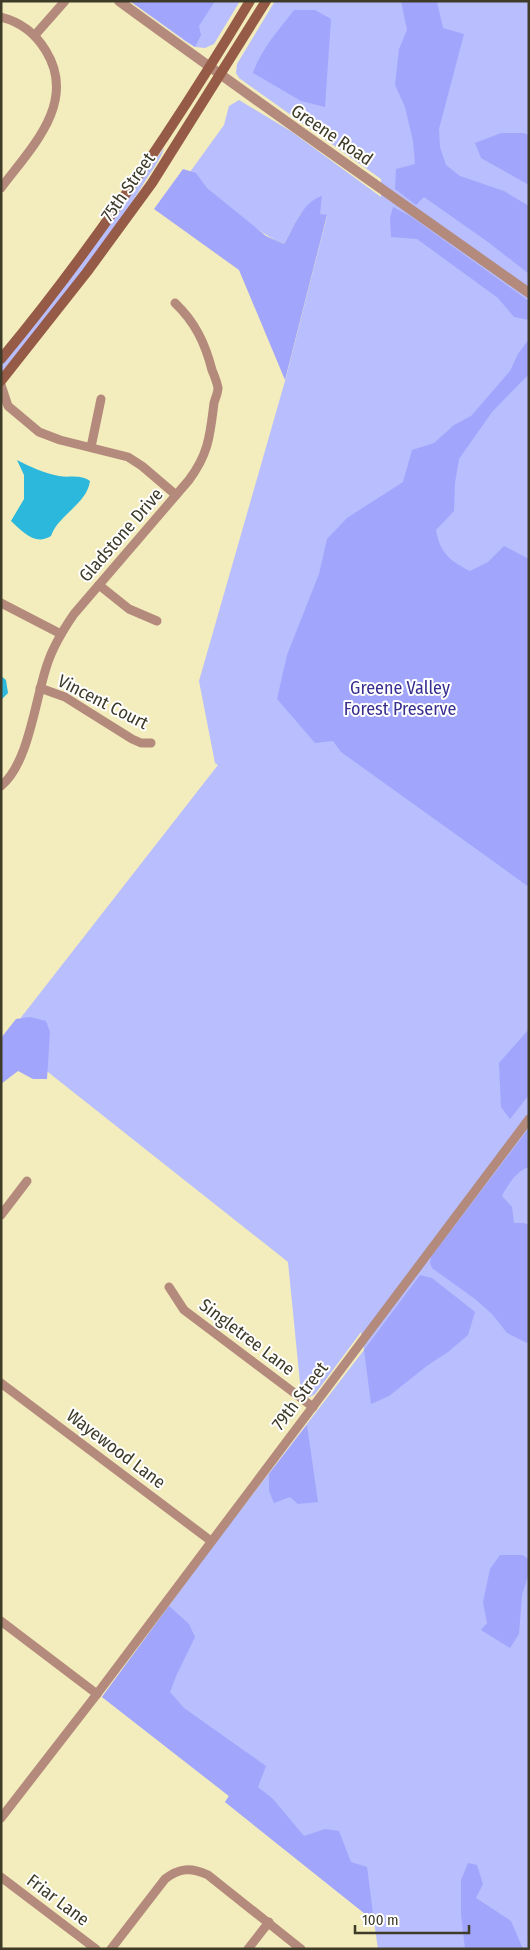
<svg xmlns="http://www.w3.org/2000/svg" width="530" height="1950" font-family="'Fira Sans Condensed',sans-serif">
  <rect width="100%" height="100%" fill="#f3ecbc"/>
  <!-- green -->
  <g fill="#b8befe">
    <path d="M130,1H240L214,44L205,48L195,47L185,41Z"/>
    <path d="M275,1H529V1949H378L374,1921L225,1802L229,1796L102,1697L215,1543L364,1350L361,1332L315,1394L310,1397L301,1393L288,1262L5,1038L218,765L215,763L199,681L285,381L327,216L301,213L284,244C256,232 232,210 209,190C202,184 199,175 190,172L224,125L229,106L239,100L292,132L381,197V179L253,88L239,78L236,73L237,64Z"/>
    <path d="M164,148C161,159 150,173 144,183C103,251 51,312 1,373V366L75,272Z"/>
  </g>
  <!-- forest -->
  <g fill="#a1a6fc">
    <path d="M130,1H215L199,26L201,35L195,47Z"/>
    <path d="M401,1L437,2L443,28L464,34L439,129L440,147L446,165L460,176L504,191L529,206V274L488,242L424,197L416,205L395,189L396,169L415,164L413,141L405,107L395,85L399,49L407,30Z"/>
    <path d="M294,10H315L331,19L325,107L301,101L253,73C261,49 279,30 294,10Z"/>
    <path d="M501,133H523L529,135V185L481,158L475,143Z"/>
    <path d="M183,169L196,173L207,188L266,236L284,244C294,228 302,202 322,196L320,214L327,215L285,380L239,270L154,209Z"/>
    <path d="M393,207L410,216L529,301V320L514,317L498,298L417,239L391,237L390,218Z"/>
    <path d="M529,339V374L492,412L459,459L455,483L454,511L436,530C440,553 450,561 470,571L488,562L504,546L529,559V887L341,752L333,741L315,743L277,699L287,655L319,574L327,539L347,518L403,482L412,450L434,443L454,425L471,416L510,371L518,354Z"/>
    <path d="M30,1017L46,1021L50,1032L47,1079H33L18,1071L1,1084V1038L16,1019Z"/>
    <path d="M529,1029V1095L510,1119L501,1107L499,1063Z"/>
    <path d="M529,1128V1167C517,1170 507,1186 502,1196L512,1207L514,1223H524L529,1225V1344L507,1333L492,1314L475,1299L432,1268L430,1263L431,1257Z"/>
    <path d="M420,1275L432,1278L475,1312L468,1335L448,1352L428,1365L389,1396L371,1404L364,1350Z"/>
    <path d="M307,1425L318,1502L298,1504L290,1497L274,1503L269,1491V1474Z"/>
    <path d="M500,1555H522L529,1559V1573L522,1595L519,1634L510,1648L481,1630L487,1623L483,1602L490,1569Z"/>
    <path d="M169,1606L189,1624L195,1637L177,1674L170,1692L184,1708L266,1766L258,1787L273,1799L304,1836L325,1829L339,1831L351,1862L367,1867L374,1921L225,1802L229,1796L102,1697Z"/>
    <path d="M468,1863L477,1865L483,1884L476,1898L511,1921L523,1949H465L461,1914V1880Z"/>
  </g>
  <!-- water -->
  <g fill="#2cb8dc">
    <path d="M17,460C30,467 44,473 59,476C69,478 79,474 90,481C87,504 58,515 51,536C35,546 23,532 11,521L24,499V475Z"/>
    <path d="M1,676L6,680L8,693L1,700Z"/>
  </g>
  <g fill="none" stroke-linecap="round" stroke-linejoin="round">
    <!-- minor -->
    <g stroke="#b48a7c" stroke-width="9">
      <path d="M1,17C21,22 36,34 46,51C78,103 30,149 1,188"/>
      <path d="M35,35L65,1"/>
      <path d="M1,385L8,406L39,432L60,440L128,457L142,466L176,495"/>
      <path d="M91,447L101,399"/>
      <path d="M99,585L129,609L157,621"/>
      <path d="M1,603L61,634"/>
      <path d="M40,688L65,697L132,739L141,743H151"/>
      <path d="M1,786C29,763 35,700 47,665C53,646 63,630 74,614L189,480C209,453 210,435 214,403C215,399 218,393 218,388C217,382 214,375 212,370C205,343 195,322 175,303"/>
      <path d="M1,1215L27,1181"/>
      <path d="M169,1287L184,1310L313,1407"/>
      <path d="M1,1383L211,1541"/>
      <path d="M1,1621L97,1694"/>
      <path d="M1,1818L97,1694L529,1119"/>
      <path d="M1,1877L96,1949"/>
      <path d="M111,1949L165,1879C179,1868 191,1867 208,1875L301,1949"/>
      <path d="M248,1949L269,1922"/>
    </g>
    <!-- tertiary -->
    <path stroke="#b48a7c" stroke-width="10" d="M119,1C254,100 392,196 529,293"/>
    <!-- secondary -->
    <g stroke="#965b47" stroke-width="10">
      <path d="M1,359C94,247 175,126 250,1"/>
      <path d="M1,381L87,272L152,183L266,1"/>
    </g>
  </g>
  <g text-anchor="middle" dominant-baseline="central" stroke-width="4" stroke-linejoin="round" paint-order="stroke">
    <!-- street labels -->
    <g font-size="18" fill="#3e3b28" stroke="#fff">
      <text transform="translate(332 135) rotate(34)">Greene Road</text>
      <text transform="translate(128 187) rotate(-55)">75th Street</text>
      <text transform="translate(121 535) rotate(-49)">Gladstone Drive</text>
      <text transform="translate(103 702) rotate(27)">Vincent Court</text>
      <text transform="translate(247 1337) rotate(37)">Singletree Lane</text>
      <text transform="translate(300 1396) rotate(-53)">79th Street</text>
      <text transform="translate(116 1449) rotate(37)">Wayewood Lane</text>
      <text transform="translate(58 1900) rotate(37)">Friar Lane</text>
    </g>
    <!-- park labels -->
    <g font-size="18" fill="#382f90" stroke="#fff">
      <text x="400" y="688">Greene Valley<tspan x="400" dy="21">Forest Preserve</tspan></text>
    </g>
  </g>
  <!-- border -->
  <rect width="530" height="1950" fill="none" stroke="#3e3b28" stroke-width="5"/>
  <!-- scale -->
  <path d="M355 1925v8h114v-8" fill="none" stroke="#3e3b28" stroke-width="2.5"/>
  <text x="362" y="1925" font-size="15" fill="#3e3b28" stroke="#ffffff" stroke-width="4" paint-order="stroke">100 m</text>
</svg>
